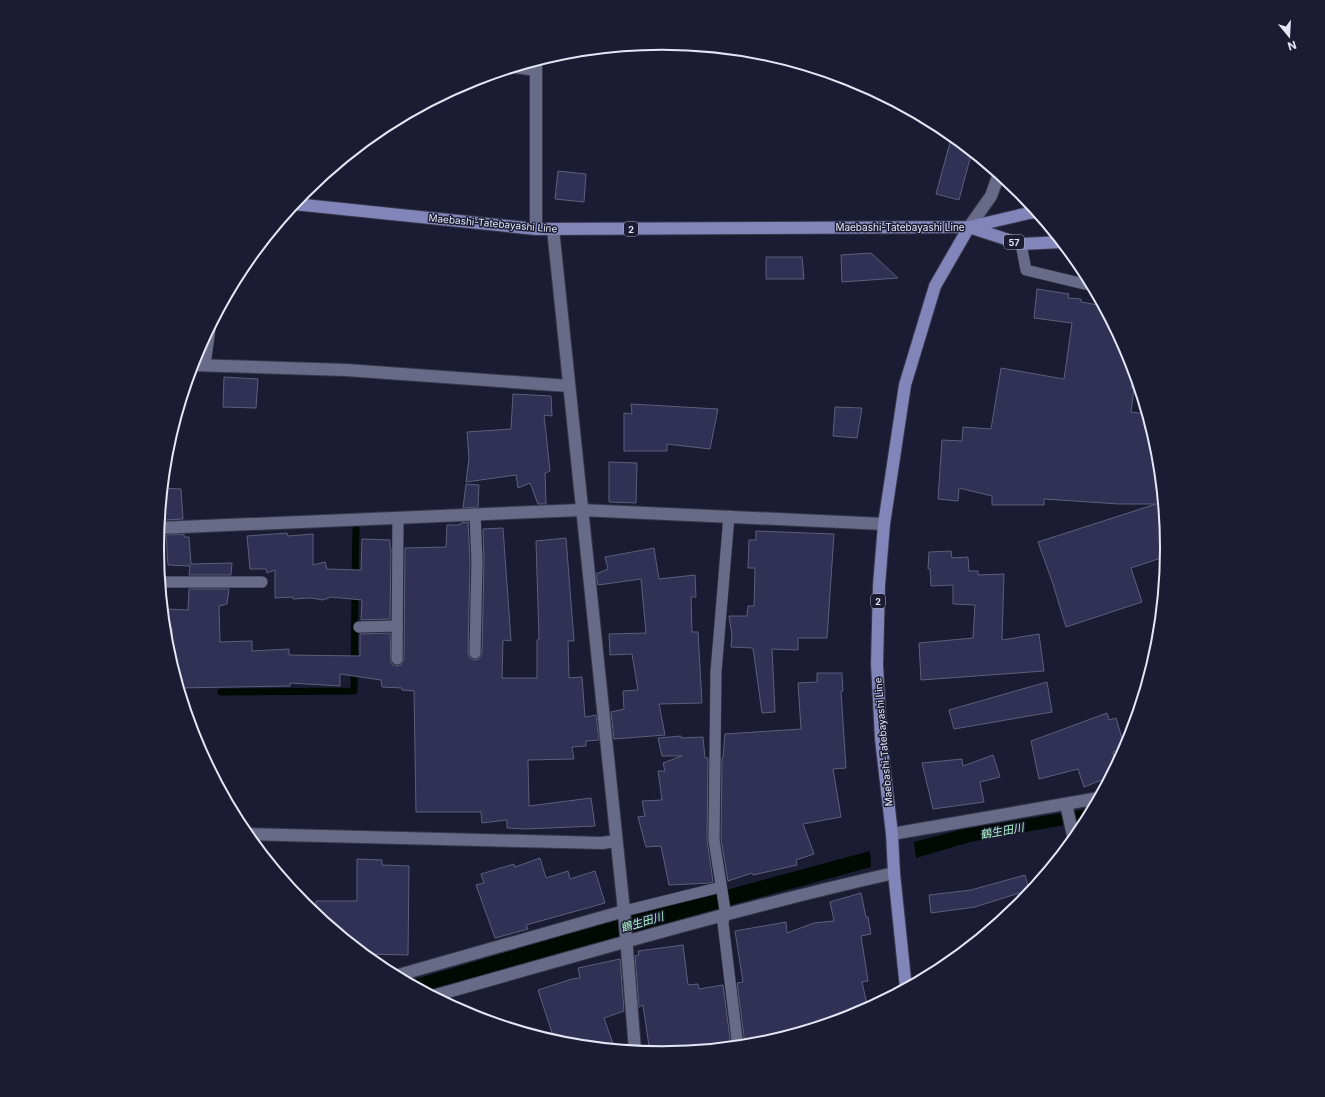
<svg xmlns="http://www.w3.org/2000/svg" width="1325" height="1097" font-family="Inter,'Noto Sans JP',sans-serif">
  <rect width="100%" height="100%" fill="#1b1c33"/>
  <!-- water -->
  <g fill="#000902">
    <path d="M1094,808L1087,821L970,842L916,858L914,842L964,829Z"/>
    <path d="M870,851L871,867L713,910L424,991L406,982L608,922Z"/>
  </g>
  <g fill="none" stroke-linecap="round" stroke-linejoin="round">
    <!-- stream -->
    <g stroke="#000902" stroke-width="7">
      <path d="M355,578L356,529"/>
      <path d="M221,692L354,691L355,591"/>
    </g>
  </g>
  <!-- building -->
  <g fill="#303154" stroke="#5c5f7a">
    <path d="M952,135L972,151L959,200L936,194Z"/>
    <path d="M558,171L586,174L584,202L555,199Z"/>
    <path d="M871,253L898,278L842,282L841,255Z"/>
    <path d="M766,257H802L804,279H766Z"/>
    <path d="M1037,289L1069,294L1068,298L1081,299V302L1104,306L1128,352L1126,363L1132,364L1135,373L1131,388H1134L1131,412L1147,414L1158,450L1168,549L1167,556L1131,568L1142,602L1066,627L1053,584L1038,542L1156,504H1119L1044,499V505H992V496L959,488L958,501L938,499L942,440L962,441L963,427L991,429L1001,368L1064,379L1072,323L1034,318Z"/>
    <path d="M224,377L258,379L256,408L223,407Z"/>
    <path d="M513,394L551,396L552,416L544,415L550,471L545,473L546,504H538L530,483L518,488L516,475L466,482L469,458L467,432L511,429Z"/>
    <path d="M631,404L718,409L710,449L667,444V451H624V413L632,414Z"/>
    <path d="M835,407L862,408L857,438L833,436Z"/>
    <path d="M609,462L637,463L636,503L609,502Z"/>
    <path d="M466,484L479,485L478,507L463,508Z"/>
    <path d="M163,488L181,489L183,519L165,520V512H161Z"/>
    <path d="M468,522L470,561L468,653L469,657L474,660L479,659L482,653L484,561L483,529L503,528L511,641L503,640L502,678H537V640L539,639L536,541L566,538L574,641H568L569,678L582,677L585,717L596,715L599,740L586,741V746L572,747L574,759L528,760L529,806L591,798L595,826L526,829L507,828V820L482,823L481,812H416L414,691L402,690V688L382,687L381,680L340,674V686L290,683V686L179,688L173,667L172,628H167L166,609L188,610L189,589H229L227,604L219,606L220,642L252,641V651L289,649V655L360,656V634L390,633L391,662L393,665L397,666L401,665L404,659L405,548L446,547L447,525H460L461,523Z"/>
    <path d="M756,531L834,534L827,638H798V650L772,649L775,712L762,713L753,648L731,647L732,635L729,616H747L748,606H754L755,568H748L749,540H756Z"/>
    <path d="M287,533L288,536L313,534V565L325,562L327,569L361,570L362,539L390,540V548H391L390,619L361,620L362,600L331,597L323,600L311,598L293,599V597L275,598V570L267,573L266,569H250L247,536Z"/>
    <path d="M184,534V537H189L191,564L232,563L231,575H189L190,566L168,565L166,535Z"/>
    <path d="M654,548L659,579L695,575L696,597H691L692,632H698L702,703L659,704L665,735L614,739L611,712L624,709L623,691L638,690L632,654L610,655L609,634L646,633L641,579L598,585L596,574L608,569L605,557Z"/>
    <path d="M951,551L952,558L968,557L969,571H978V575L1004,574L1002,640L1039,634L1044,671L921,680L919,643L973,638L975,605L953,604V585L931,586L930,569H928L929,552Z"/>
    <path d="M817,673H842L843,691H841L846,768L833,769L841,817L803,824L814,854L796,860L797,865L753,875L752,873L728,881L721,839L722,758H723L725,734L801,729L798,683L817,682Z"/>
    <path d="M1047,682L1052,712L954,729L949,710Z"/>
    <path d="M1107,713L1109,720L1116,718L1124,745L1117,747L1118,750L1113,752L1116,766L1112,776L1084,787L1078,769L1039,779L1031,741Z"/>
    <path d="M681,736V738L703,737L705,758H708L707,840L713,882L710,883L669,885L661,846L646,847L638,817L645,816L642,801L662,800L658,771H665L663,763L682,756H662L658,738Z"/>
    <path d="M993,755L1000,777L980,782L984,802L933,809L922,763L962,759L963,766Z"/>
    <path d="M540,858L546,878L568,871L570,879L595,871L605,903L526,925L528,929L495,938L476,885L484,883L481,874L514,864L515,867Z"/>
    <path d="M357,859L382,860V865L409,866L408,955L364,954L316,915V901H357Z"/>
    <path d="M1025,875L1029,890L975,907L931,913L929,895L971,890Z"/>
    <path d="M861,893L866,917H868L871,934L861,936L868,981L862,982L868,1009L856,1016L777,1039L745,1044L737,983L743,982L735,931L786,922L787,933L814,923L834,921L830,902Z"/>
    <path d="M683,945L688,985L698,984L699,989L723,985L731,1046L662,1054L650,1053L643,1005L639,1007L635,956L639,955L638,951Z"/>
    <path d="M620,959L624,1011L604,1018L613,1044L601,1048L563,1044L555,1042L538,990L572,979L580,978L578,968Z"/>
  </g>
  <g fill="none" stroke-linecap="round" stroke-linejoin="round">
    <!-- lane casing -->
    <g stroke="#37374a" stroke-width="12">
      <g id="lane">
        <path d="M1021,244L1026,270L1084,284H1091"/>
        <path d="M205,365L210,329"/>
        <path d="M729,516L716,672L714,840L725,910L723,923L738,1047"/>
        <path d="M160,582H262"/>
        <path d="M359,627L397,626"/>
        <path d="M475,653L477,561L475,514"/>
        <path d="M397,659L398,518"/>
        <path d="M1072,830L1083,828"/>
        <path d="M624,911L721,887"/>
      </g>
    </g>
    <!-- street casing -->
    <g stroke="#37374a" stroke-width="14">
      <g id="street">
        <path d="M515,67L536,70"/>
        <path d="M536,229V61"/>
        <path d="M553,229L624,911L635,1051"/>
        <path d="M192,365L346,370L569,386"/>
        <path d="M159,528L581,510L884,524"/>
        <path d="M1066,804L1074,840"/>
        <path d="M246,834L602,843L616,841"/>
        <path d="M892,834L1099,798"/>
        <path d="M395,976L624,911"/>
        <path d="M433,996C586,953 739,908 894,873"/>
      </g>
    </g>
    <!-- secondary casing -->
    <g stroke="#37374a" stroke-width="14">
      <path id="secondary" d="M969,227L991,196L999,174"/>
    </g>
    <!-- primary casing -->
    <g stroke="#37374a" stroke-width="14">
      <g id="primary">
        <path d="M294,204L536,229L969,227L1029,213L1037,212"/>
        <path d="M969,227L1021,244L1062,242"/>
        <path d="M906,989L894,873L892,834L881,739L877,664L879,585L884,524L905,385L935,286L969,227"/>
      </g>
    </g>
    <!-- lane -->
    <use href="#lane" stroke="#686b87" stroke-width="11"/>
    <!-- street -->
    <use href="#street" stroke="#686b87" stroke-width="12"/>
    <!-- secondary -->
    <use href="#secondary" stroke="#686b87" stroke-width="12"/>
    <!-- primary -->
    <use href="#primary" stroke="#8185b9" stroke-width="12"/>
  </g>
  <g text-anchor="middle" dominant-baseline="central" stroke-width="3" stroke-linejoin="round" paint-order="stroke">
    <!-- shield labels -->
    <g fill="#1b1c33" stroke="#a8a9bc" stroke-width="1">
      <rect x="624" y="222" width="14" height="14" rx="3"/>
      <rect x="1004" y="235" width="20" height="14" rx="3"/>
      <rect x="871" y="594" width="14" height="14" rx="3"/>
    </g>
    <g font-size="9" font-weight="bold" fill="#e4e6f6">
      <text x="631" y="229">2</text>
      <text x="1014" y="242">57</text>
      <text x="878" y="601">2</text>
    </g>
    <!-- street labels -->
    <g font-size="10" fill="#e4e6f6" stroke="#1b1c33">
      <text transform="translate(493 223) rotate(5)">Maebashi-Tatebayashi Line</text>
      <text x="900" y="227">Maebashi-Tatebayashi Line</text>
      <text transform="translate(883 742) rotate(-95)">Maebashi-Tatebayashi Line</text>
    </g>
    <!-- water labels -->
    <g font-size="11" font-style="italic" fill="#acf1c5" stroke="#1b1c33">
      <text transform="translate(1002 831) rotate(-10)">鶴生田川</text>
      <text transform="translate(642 922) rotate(-16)">鶴生田川</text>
    </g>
  </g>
  <!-- crop -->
  <path d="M0 0H1325V1097H0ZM164 548a498 498 0 1 1 996 0a498 498 0 1 1-996 0Z" fill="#1b1c33" fill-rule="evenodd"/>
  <path fill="none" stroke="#e4e6f6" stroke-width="2" d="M164 548a498 498 0 1 1 996 0a498 498 0 1 1-996 0Z"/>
  <!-- north arrow -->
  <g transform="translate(1289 36) rotate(162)" stroke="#1b1c33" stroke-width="3" paint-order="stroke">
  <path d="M0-3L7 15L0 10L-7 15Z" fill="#e4e6f6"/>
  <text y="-6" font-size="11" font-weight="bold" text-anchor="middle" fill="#e4e6f6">N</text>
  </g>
</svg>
